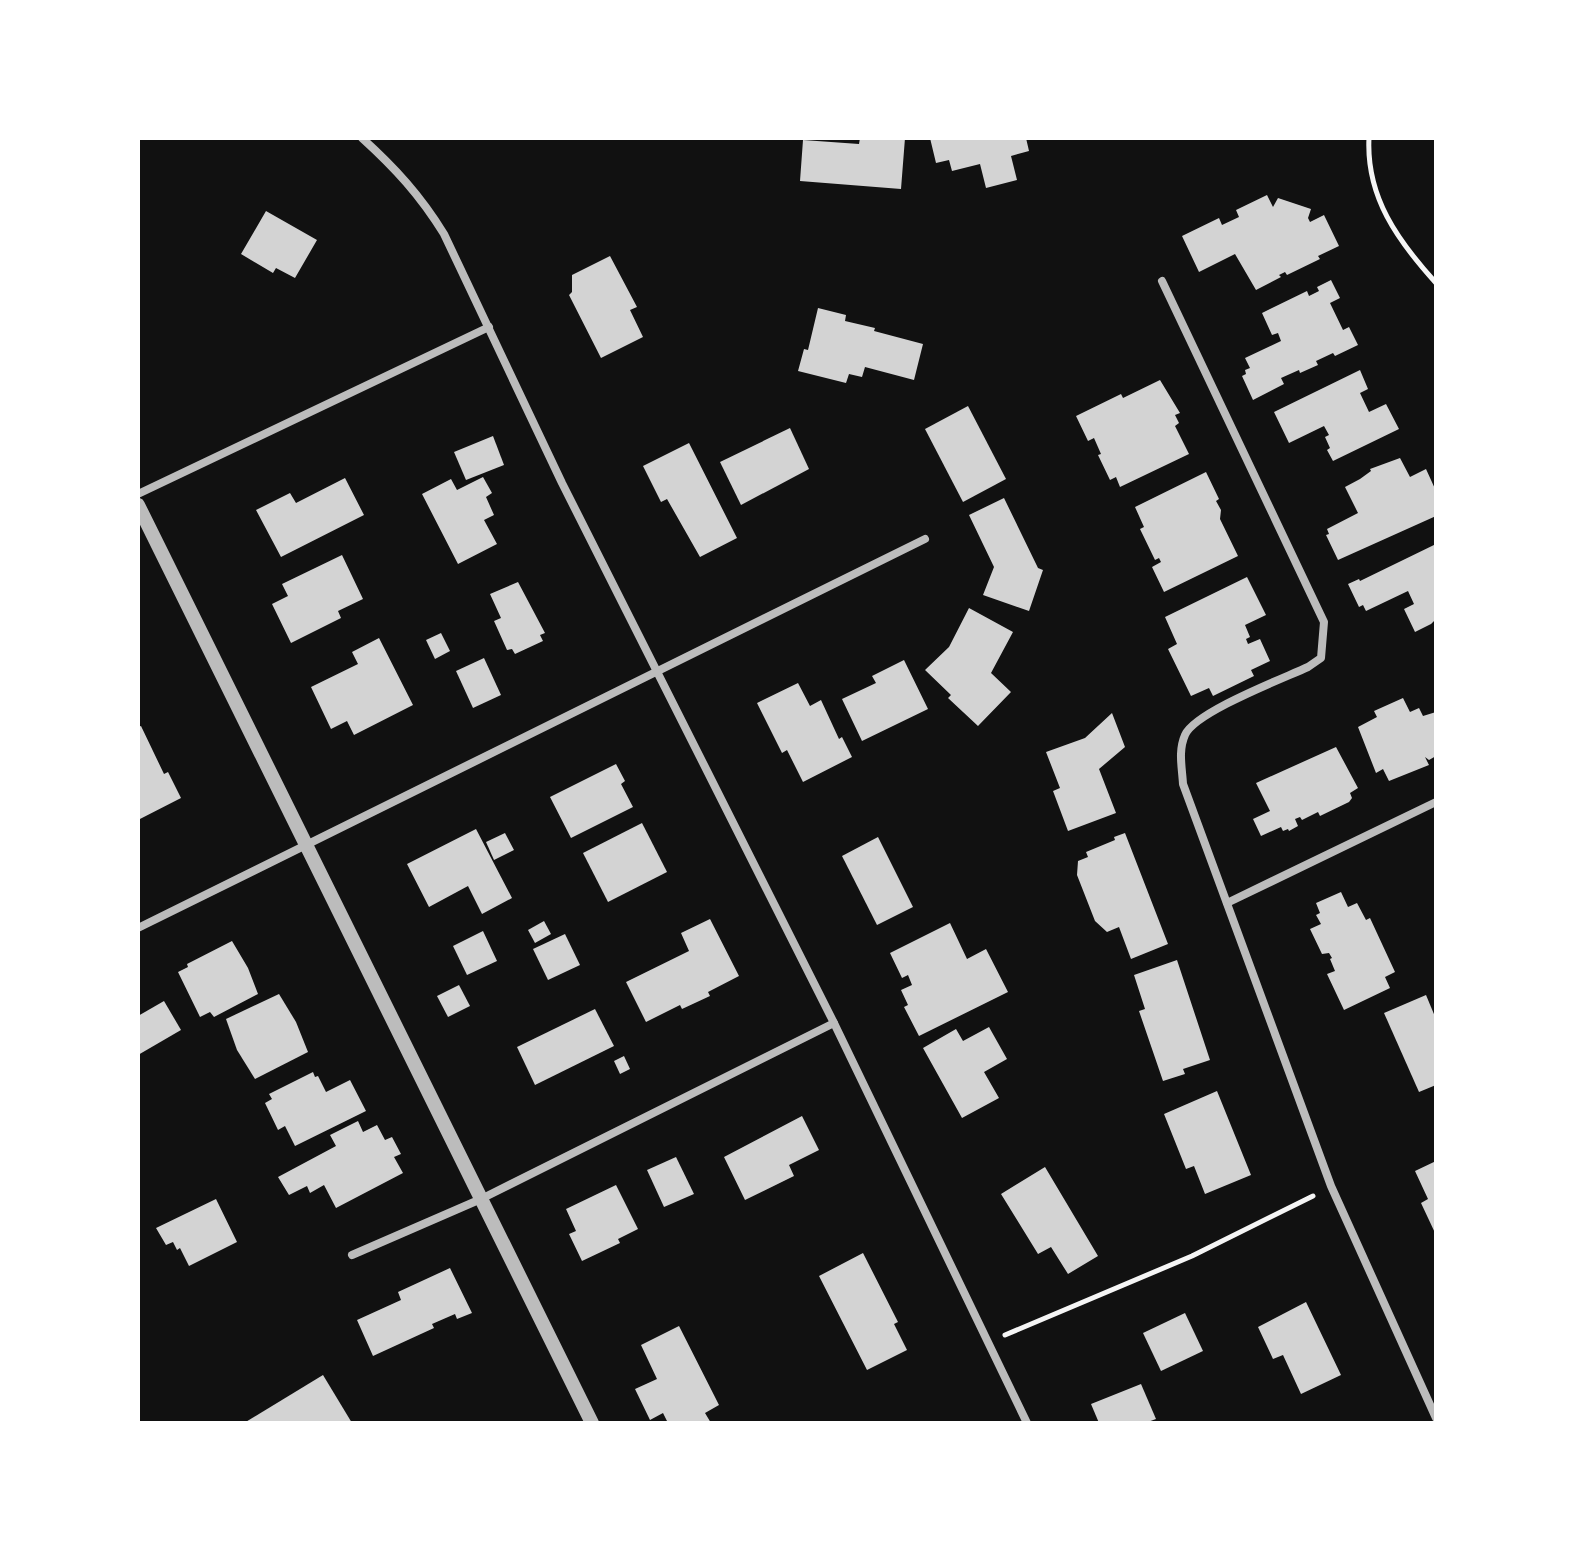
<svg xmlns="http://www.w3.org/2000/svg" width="1574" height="1561" font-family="Barlow,sans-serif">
  <rect width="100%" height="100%" fill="#111"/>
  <!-- building -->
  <g fill="#d3d3d3">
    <path d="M860,138H905L901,189L800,181L803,140L859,144Z"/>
    <path d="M930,138H1026L1029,151L1011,156L1017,180L986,188L980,164L952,171L949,160L936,163Z"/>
    <path d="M1267,195L1273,207L1278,198L1311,209L1308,218L1310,222L1324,215L1339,246L1318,256L1320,259L1287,275L1285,272L1279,275L1281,277L1256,290L1235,254L1199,272L1182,236L1219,218L1222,225L1239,217L1236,210Z"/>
    <path d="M266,211L317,240L295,278L276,268L273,273L241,254Z"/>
    <path d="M610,256L637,307L630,310L643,337L601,358L569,295L572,292V275Z"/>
    <path d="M1331,280L1340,298L1330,303L1343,330L1349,327L1358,345L1335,356L1333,353L1316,361L1318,365L1300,373L1299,370L1281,378L1284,384L1253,400L1242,376L1246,374L1245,370L1250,368L1245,358L1281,341L1278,333L1272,335L1262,313L1307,291L1309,296L1319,291L1317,287Z"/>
    <path d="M818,308L846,315L845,321L875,328L874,331L923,344L914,380L865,367L862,377L849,374L846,383L798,371L804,349L808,350Z"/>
    <path d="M1360,370L1368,389L1360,393L1369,412L1386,404L1399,429L1333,461L1327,450L1330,448L1325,437L1329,435L1324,426L1289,443L1274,412Z"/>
    <path d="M1160,380L1180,413L1175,415L1179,423L1175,426L1189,454L1120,487L1116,477L1110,480L1098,455L1101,454L1094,438L1088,441L1076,416L1121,394L1123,398Z"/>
    <path d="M968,406L1006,479L963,502L925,429Z"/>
    <path d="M790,428L809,469L741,505L720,462Z"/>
    <path d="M493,436L504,465L466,480L454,452Z"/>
    <path d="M689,443L737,538L700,557L667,499L661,502L643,466Z"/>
    <path d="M1400,458L1410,477L1426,469L1436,491V516L1338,560L1326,535L1329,534L1327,529L1358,513L1345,487L1360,479L1371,471L1370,469Z"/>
    <path d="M1206,472L1219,499L1216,501L1221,510L1220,519L1238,556L1164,592L1152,567L1161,562L1159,558L1155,560L1140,529L1144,527L1135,507Z"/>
    <path d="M483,477L492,493L486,497L494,515L484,520L497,544L458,564L422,494L451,479L457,490Z"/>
    <path d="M345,478L364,515L281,557L256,510L290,493L296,503Z"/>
    <path d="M1004,498L1038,568L1043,570L1029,611L983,595L994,567L969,515Z"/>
    <path d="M1436,544V619L1431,624L1415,632L1404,609L1414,604L1408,591L1366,611L1363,605L1359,607L1348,584L1359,579L1360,581Z"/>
    <path d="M342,555L363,599L338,611L341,618L291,643L272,604L288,596L282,584Z"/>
    <path d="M1247,577L1266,615L1245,625L1250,637L1246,639L1248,644L1260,639L1270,661L1251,670L1254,676L1213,696L1209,688L1191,696L1168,649L1177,644L1165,617Z"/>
    <path d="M518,582L545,633L540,635L543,641L515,654L512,649L507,650L494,621L501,618L490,594Z"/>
    <path d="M969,608L1013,632L991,673L1011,692L978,726L948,698L951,695L925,670L949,647Z"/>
    <path d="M441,633L450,651L435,659L426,640Z"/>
    <path d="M379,638L413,705L354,735L347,721L331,729L311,687L358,664L352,652Z"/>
    <path d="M484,658L501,695L473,708L456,671Z"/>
    <path d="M904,660L928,709L862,741L842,699L876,683L872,676Z"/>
    <path d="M798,683L810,706L821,700L839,739L842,737L852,757L803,782L787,750L782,753L757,703Z"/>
    <path d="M1403,698L1410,712L1419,708L1423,716L1436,712V756L1429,760L1425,757L1429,765L1389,781L1383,769L1376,773L1358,727L1377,717L1374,711Z"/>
    <path d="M1112,713L1125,747L1099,769L1116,813L1068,831L1053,791L1060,788L1046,752L1085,738Z"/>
    <path d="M141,726L164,774L168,772L181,798L138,820V727Z"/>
    <path d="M1336,747L1358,788L1350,793L1352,798L1349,802L1320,816L1318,812L1302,820L1300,817L1295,819L1298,826L1289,831L1288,829L1283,831L1281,827L1261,836L1253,819L1270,811L1256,783Z"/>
    <path d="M616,764L625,781L621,784L633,807L571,838L550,797Z"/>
    <path d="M642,823L667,872L608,902L583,853Z"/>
    <path d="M476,829L512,898L482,914L468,886L429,907L407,864Z"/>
    <path d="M505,833L514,850L494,860L486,842Z"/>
    <path d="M1125,833L1168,944L1131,959L1119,927L1107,932L1095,921L1077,875L1078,861L1088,857L1086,852L1115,840L1114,837Z"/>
    <path d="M878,837L913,907L877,925L842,856Z"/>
    <path d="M1341,892L1348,907L1357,903L1366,920L1370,918L1395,972L1385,977L1390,988L1344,1010L1327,974L1335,971L1330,959L1332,958L1329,953L1322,954L1310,929L1321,924L1316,915L1320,913L1316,903Z"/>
    <path d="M710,919L739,976L708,992L710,996L682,1009L680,1005L646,1022L626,982L689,951L681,933Z"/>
    <path d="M544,921L551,934L535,943L528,930Z"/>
    <path d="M950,923L967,959L986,949L1008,992L919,1036L904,1007L908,1005L901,990L912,985L908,975L902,978L890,953Z"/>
    <path d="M483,931L497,961L467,975L453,946Z"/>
    <path d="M565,934L580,965L548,980L533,949Z"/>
    <path d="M232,941L248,968L258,994L214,1017L210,1012L200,1017L178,972L188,967L187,964Z"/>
    <path d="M1177,960L1210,1060L1183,1069L1185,1074L1163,1081L1139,1011L1145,1009L1134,975Z"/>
    <path d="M459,985L470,1006L448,1017L437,996Z"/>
    <path d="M279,994L296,1022L308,1052L255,1079L237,1050L226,1019Z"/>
    <path d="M1426,995L1436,1019V1085L1419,1092L1384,1013Z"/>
    <path d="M164,1001L181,1030L138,1055V1016Z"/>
    <path d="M595,1009L614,1046L535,1085L517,1047Z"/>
    <path d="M989,1027L1007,1059L984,1072L999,1098L962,1118L923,1048L956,1029L963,1041Z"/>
    <path d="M624,1056L630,1069L620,1074L614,1061Z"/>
    <path d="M313,1072L315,1077L318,1076L326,1092L350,1080L366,1111L295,1146L285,1126L278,1130L265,1103L272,1099L269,1094Z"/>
    <path d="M1217,1091L1251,1175L1205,1194L1194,1166L1186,1169L1164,1114Z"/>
    <path d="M802,1116L819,1150L789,1165L794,1176L745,1200L724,1157Z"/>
    <path d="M358,1121L363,1132L377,1125L385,1140L392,1137L401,1154L394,1157L403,1173L336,1208L324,1185L310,1193L307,1186L289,1195L278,1177L336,1146L330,1135Z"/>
    <path d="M676,1157L694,1194L664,1207L647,1170Z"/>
    <path d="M1436,1161V1235L1421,1203L1428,1199L1415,1171Z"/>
    <path d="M1045,1167L1098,1256L1068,1274L1051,1247L1038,1254L1001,1194Z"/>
    <path d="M616,1185L638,1229L618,1239L620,1243L582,1261L569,1234L576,1231L566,1209Z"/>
    <path d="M216,1199L237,1242L189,1266L180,1248L177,1250L173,1242L166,1245L156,1228Z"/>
    <path d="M863,1253L898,1322L894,1324L907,1350L867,1370L819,1276Z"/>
    <path d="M450,1268L472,1313L457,1319L455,1314L432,1324L434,1328L373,1356L357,1320L401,1300L398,1292Z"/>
    <path d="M1306,1302L1341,1375L1301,1394L1283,1355L1273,1359L1258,1327Z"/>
    <path d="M1185,1313L1203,1351L1161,1371L1143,1333Z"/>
    <path d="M679,1326L719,1405L705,1413L711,1423H668L663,1413L650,1420L635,1389L657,1379L641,1345Z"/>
    <path d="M323,1375L352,1423H244Z"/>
    <path d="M1141,1384L1156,1419L1145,1423H1099L1091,1404Z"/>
  </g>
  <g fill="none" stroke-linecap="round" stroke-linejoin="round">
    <!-- path -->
    <g stroke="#f5f5f5" stroke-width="5">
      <path d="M1369,138C1366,197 1398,241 1436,283"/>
      <path d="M1005,1335L1192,1256L1313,1196"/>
    </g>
    <!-- minor -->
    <g stroke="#bcbcbc" stroke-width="8">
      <path d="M362,138C395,168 420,195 444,234L562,483L834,1023L1027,1423"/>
      <path d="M1162,281L1324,622L1321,658L1308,667C1282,679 1195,712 1185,735C1178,751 1182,767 1183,784L1331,1186L1436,1418"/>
      <path d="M138,494L489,327"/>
      <path d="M1227,903L1436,802"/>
      <path d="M138,928L925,539"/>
      <path d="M352,1255L481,1199L834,1023"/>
    </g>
    <!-- tertiary -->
    <path stroke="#bcbcbc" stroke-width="14" d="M138,505L592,1423"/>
  </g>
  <!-- border -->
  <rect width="1574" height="1561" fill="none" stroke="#ffffff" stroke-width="280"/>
</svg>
